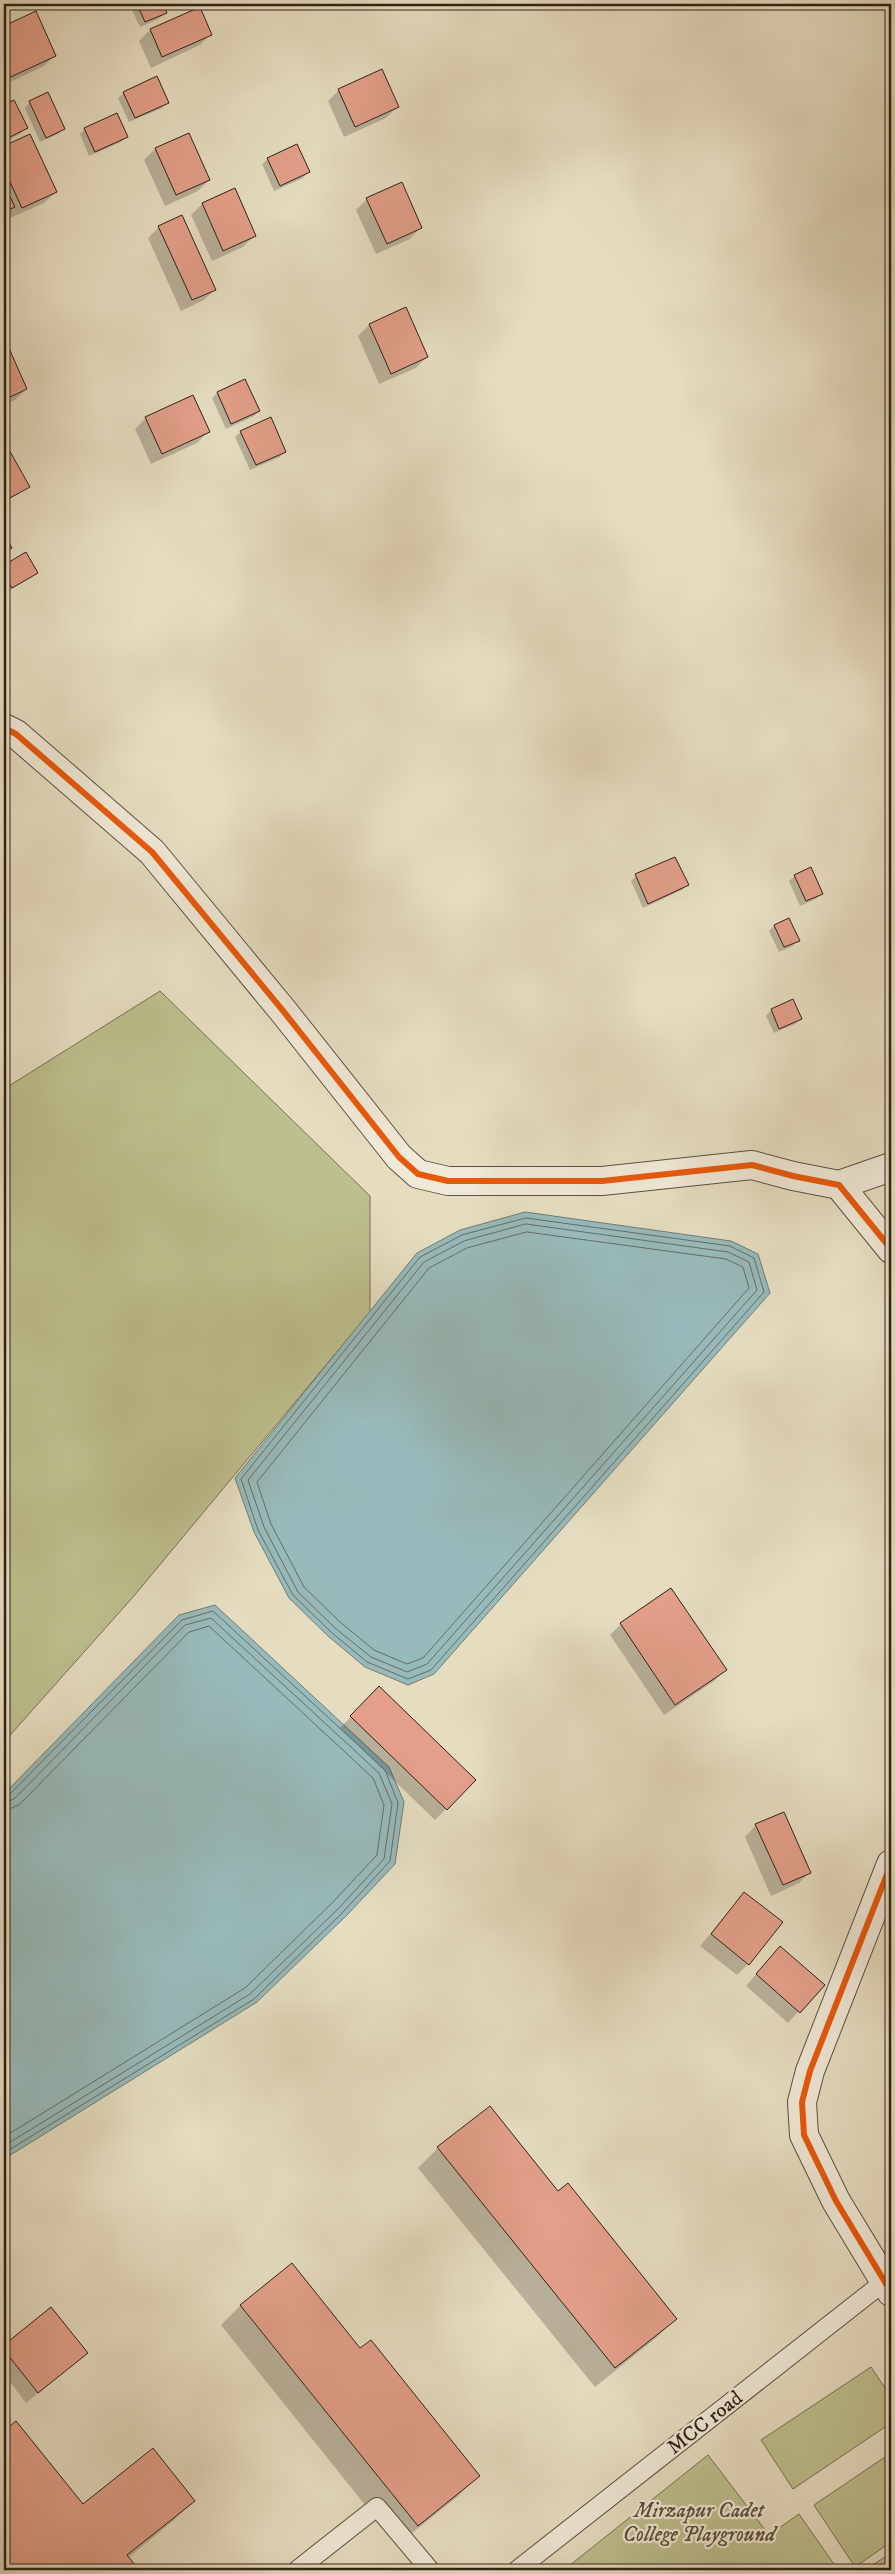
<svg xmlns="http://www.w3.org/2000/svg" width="895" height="2574" font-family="'IM FELL DW Pica',serif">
  <rect width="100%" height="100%" fill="#e6ddc1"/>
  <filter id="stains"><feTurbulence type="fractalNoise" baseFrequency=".004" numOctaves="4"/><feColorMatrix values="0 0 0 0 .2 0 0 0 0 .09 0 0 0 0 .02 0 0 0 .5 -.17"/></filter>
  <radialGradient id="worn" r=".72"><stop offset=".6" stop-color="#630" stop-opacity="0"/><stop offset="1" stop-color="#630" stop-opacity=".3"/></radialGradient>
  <!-- green -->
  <g fill="#bdbf8e" stroke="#767052">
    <path d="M160,991L370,1196V1312L133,1597L4,1742V1089Z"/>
    <path d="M871,2367L891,2397V2423L793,2489L761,2440Z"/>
    <path d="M891,2453V2542L855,2567L814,2505Z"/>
    <path d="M708,2455L769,2535L799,2514L838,2570H564Z"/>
    <path d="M891,2552V2570H865L891,2553Z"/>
  </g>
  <!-- water -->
  <g fill="#98baba" stroke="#6e7d78">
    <path d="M525,1212L731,1241L758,1254L770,1293L434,1674L408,1685L365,1667L328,1636L289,1598L254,1532L235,1478L417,1253L460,1230Z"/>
    <path d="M215,1605L389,1767L404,1802L395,1864L347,1915L257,2002L4,2159V1794L179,1615Z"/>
  </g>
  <!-- shadow -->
  <g fill="#0003">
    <path d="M129,4H161L165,12L160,18L140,27Z"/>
    <path d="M199,8L211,34L200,45L151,68L139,41L150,30Z"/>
    <path d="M36,13L55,55L44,66L4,85V28Z"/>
    <path d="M339,90L397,107L386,118L344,137L328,101Z"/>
    <path d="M124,93L167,102L162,108L129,122L118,98Z"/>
    <path d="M14,101L26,128L21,133L4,142V106Z"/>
    <path d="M30,102L63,128L58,134L40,142L25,108Z"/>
    <path d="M85,129L126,137L121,142L89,156L80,134Z"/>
    <path d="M188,134L209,180L198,191L165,206L144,160L155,149Z"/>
    <path d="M30,136L56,192L44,203L10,218L8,212L4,214V147Z"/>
    <path d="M268,159L308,172L303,178L274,191L262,164Z"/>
    <path d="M234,190L254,236L243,247L212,261L191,215L202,204Z"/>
    <path d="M367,199L421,227L410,239L376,254L356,210Z"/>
    <path d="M159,227L215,289L204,300L181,311L148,238Z"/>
    <path d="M406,309L427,357L416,368L379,384L358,336L369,325Z"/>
    <path d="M4,340L26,389L15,400L4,405Z"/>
    <path d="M217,393L259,411L254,416L226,429L212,398Z"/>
    <path d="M146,418L208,432L197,443L151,464L135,429Z"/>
    <path d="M241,432L285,451L280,457L250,470L235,437Z"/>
    <path d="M7,450L28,486L4,503V452Z"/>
    <path d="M26,554L37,572L6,593L4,566Z"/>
    <path d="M636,876L687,885L682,890L643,908L631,881Z"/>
    <path d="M795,876L821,894L816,899L800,906L789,881Z"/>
    <path d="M789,920L798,940L793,946L779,952L769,931L774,926Z"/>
    <path d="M793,1001L800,1018L795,1024L774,1033L766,1016L771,1010Z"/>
    <path d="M621,1624L725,1670L714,1681L664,1715L610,1635Z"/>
    <path d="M379,1687L474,1780L435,1820L340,1728Z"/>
    <path d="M756,1825L810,1872L799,1883L771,1896L745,1837Z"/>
    <path d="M744,1893L748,1964L737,1975L700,1946Z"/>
    <path d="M770,1958L823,1985L788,2023L746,1986Z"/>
    <path d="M438,2148L558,2193L676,2318L656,2338L595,2387L418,2168Z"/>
    <path d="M241,2305L360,2350L478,2476L458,2496L397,2545L221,2325Z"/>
    <path d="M50,2309L86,2353L26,2403L4,2374V2347Z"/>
    <path d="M16,2423L83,2506L193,2501L173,2521L128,2558L133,2565L128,2570H4V2433Z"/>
  </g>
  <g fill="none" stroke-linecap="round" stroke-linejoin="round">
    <!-- shore -->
    <g stroke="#636e68" stroke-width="1">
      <path d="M526,1218L730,1246L754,1258L764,1292L431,1670L408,1679L367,1662L331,1632L293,1595L258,1530L241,1479L420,1257L462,1235Z"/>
      <path d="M526,1224L728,1252L749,1262L757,1290L427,1664L407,1672L371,1657L335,1628L298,1592L264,1527L248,1480L424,1262L464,1241Z"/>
      <path d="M527,1232L726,1259L743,1267L749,1288L423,1658L407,1664L374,1650L340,1622L304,1587L271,1524L257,1482L429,1268L467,1248Z"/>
      <path d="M4,1797L9,1795L182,1620L213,1611L385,1770L398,1803L390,1861L343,1912L254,1999L4,2153"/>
      <path d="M4,1803L14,1799L185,1625L211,1618L379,1773L392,1804L384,1859L339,1908L250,1994L4,2146"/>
      <path d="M4,1811L19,1805L189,1632L209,1626L373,1778L384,1805L377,1855L333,1902L245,1988L4,2137"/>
    </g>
  </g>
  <!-- building -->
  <g fill="#e39f8a" stroke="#2e2116">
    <path d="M137,4H163L167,13L145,22Z"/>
    <path d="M200,7L212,35L162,57L150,29Z"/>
    <path d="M36,11L56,56L4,80V26Z"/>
    <path d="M382,69L399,107L355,127L338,89Z"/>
    <path d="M157,76L169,103L135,118L123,92Z"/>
    <path d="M48,92L65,129L46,138L29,101Z"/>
    <path d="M14,100L28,128L4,140V105Z"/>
    <path d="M117,113L128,137L95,152L84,128Z"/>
    <path d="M189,133L210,180L176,195L155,148Z"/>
    <path d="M30,134L57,192L22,208L4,169V146Z"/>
    <path d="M297,144L310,172L280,186L267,158Z"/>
    <path d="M402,182L422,228L387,244L366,198Z"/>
    <path d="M4,184L15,207L4,212Z"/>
    <path d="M235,188L256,236L223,251L202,203Z"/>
    <path d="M182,215L216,290L192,300L158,226Z"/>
    <path d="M406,307L428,357L391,374L369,324Z"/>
    <path d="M4,337L27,389L4,400Z"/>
    <path d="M245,379L260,411L231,424L217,392Z"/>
    <path d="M193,395L210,432L162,454L145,417Z"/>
    <path d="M271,417L286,452L256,465L240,431Z"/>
    <path d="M8,448L30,487L8,499L4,491V450Z"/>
    <path d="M4,534L12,548L4,552Z"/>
    <path d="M26,552L38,573L12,588L4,575V565Z"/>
    <path d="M675,857L689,885L648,904L635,874Z"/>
    <path d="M811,867L823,894L806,901L794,875Z"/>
    <path d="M789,918L800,941L784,947L774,925Z"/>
    <path d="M793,999L802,1019L779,1029L771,1009Z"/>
    <path d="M671,1588L727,1670L675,1705L620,1623Z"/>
    <path d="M379,1686L476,1780L447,1810L350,1716Z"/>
    <path d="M784,1812L811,1873L783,1885L755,1824Z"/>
    <path d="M744,1892L783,1922L749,1965L711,1934Z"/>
    <path d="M780,1946L825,1985L800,2013L756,1974Z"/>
    <path d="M490,2106L558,2191L568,2183L677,2319L615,2368L437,2147Z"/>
    <path d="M292,2263L360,2348L371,2340L480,2476L418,2526L240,2305Z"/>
    <path d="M51,2307L88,2353L38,2393L4,2350V2345Z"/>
    <path d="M16,2421L83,2504L153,2448L195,2501L127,2555L135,2565L128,2570H8L12,2567L4,2557V2431Z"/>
  </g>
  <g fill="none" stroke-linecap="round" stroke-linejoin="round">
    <!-- service casing -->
    <g stroke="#5c5041" stroke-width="20">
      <g id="service">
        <path d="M297,2570L377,2507L430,2570"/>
        <path d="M517,2570L884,2282"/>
      </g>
    </g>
    <!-- minor casing -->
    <g stroke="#5c5041" stroke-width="30">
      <g id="minor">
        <path d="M4,728L16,734L152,852L284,1012L399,1157L418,1174L448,1181H602L752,1165L793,1176L839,1185L891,1249"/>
        <path d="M839,1185L891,1167"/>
        <path d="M891,1864L810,2071L802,2102L804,2135L836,2201L891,2292"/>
      </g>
    </g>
    <!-- service -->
    <use href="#service" stroke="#efe9d7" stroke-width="18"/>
    <!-- minor -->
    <use href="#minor" stroke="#efe9d7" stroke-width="28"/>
    <!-- cycleway casing -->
    <g stroke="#efe9d7" stroke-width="9">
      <g id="cycleway">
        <path d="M4,728L16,734L152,852L284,1012L399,1157L418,1174L448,1181H602L752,1165L793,1176L839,1185L891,1249"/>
        <path d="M891,1864L810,2071L802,2102L804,2135L836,2201L891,2292"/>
      </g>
    </g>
    <!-- cycleway -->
    <use href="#cycleway" stroke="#e8590c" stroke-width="6"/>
  </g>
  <g text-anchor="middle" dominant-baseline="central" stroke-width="4.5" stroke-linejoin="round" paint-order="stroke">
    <!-- street labels -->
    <g font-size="21" fill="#2e2116" stroke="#efe9d7">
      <text transform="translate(705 2423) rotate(-38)">MCC road</text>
    </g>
    <!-- park labels -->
    <g font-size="21" font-style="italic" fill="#59503a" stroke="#efe9d7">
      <text x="699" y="2511">Mirzapur Cadet<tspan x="699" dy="24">College Playground</tspan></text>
    </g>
  </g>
  <!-- margin -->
  <rect width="895" height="2574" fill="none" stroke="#e6ddc1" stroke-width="20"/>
  <rect x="5" y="5" width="885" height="2564" fill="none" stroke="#2e2116" stroke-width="2.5"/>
  <rect x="10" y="10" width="875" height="2554" fill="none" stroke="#2e2116"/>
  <rect width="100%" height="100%" filter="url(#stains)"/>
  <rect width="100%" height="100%" fill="url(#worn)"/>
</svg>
